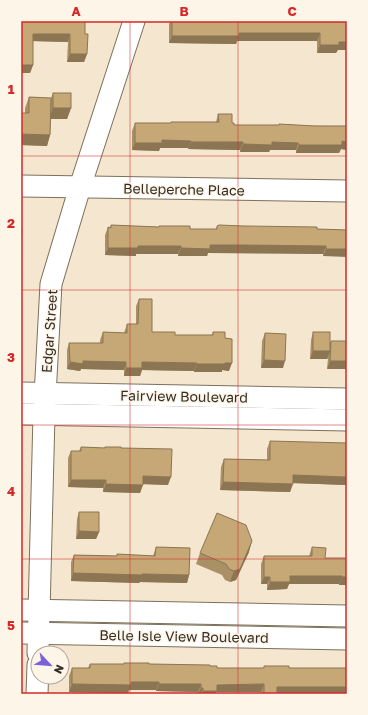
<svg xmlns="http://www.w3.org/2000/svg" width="368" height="715" font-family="'Golos Text',sans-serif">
  <rect width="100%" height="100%" fill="#f5e6d0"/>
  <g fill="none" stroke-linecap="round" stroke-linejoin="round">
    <!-- minor casing -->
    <g stroke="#7d705c" stroke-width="23">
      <g id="minor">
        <path d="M21,186L347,191"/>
        <path d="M21,393L347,399"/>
        <path d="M21,414L347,420"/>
        <path d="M21,610L347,616"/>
        <path d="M21,633L347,639"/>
        <path d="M38,653L44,415L51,284L80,187L134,21"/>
        <path d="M37,694L38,665"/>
      </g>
    </g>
    <!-- minor -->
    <use href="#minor" stroke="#fff" stroke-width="21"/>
  </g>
  <!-- wall -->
  <g fill="#aa9065">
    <path d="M21,21L85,34L87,54L84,62H67L68,42L33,41V65L30,73H21Z"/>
    <path d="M170,21H347L336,53H317V41H237L236,44L169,43V24Z"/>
    <path d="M53,93L71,108L67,119H51L50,135L47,146L21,145V113H25V108L29,97L51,98Z"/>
    <path d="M218,114L234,125L347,126V150L341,149L339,153H296V150H270L269,152H240V150L188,149V148H160L159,151L132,150V131L135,123H171V122H216Z"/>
    <path d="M111,225L190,229H216L217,226L347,230L323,256V254L241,252L208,253L207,256H178V254H136V256L105,255V235L108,227L110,228Z"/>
    <path d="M139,299L152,332L175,335H212L213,332L225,338L229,371L222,370V372H194V371L142,370L140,376H124V370L81,369L80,371L67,369V350L69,343H100V340L103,332L124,333L127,324H136V306Z"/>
    <path d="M313,332L330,342L347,341L327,369L328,358L327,359H310L311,340Z"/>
    <path d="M265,333L283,368H261L262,341Z"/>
    <path d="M270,441L346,485L293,483L290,492L220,490L221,467L224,459L267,460V449Z"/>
    <path d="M81,447L104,448L105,447L121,448L168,485L143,484L140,493L103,492V488L68,487V458L71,451H79Z"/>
    <path d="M79,512L99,532L96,539H76L77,519Z"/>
    <path d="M156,547L189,575L187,583L140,582L139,583L71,581V562L74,555L117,556V554L153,556Z"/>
    <path d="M312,547L325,558H347V585H339V584H289L287,589L267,590V584H261V564L264,556H309Z"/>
    <path d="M249,552L236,580L230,582L225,580L222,575L196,564L200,553Z"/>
    <path d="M124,663L149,664L210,666L217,668H264V666L289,668L347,694H261V692H216V694H198V692L156,691V690H129L128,693L69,692V676L72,668H88L90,664H124Z"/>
  </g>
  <!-- shaded-wall -->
  <g fill="#8b7553">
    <path d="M239,33H320L317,41H237L236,44L169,43L172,36Z"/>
    <path d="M33,34H70L68,42L30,41Z"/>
    <path d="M339,42H347V50H338L336,53H317L320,45Z"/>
    <path d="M70,54H87L84,62H67Z"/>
    <path d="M21,65H33L30,73H21Z"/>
    <path d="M53,108H71L67,119H49Z"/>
    <path d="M21,134L50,135L47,146L21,145Z"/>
    <path d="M162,140L191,141L188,148H160L159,151L132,150L135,143Z"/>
    <path d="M342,141L347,142V150L341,149L339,153H296L299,145Z"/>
    <path d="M191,142H243L240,150L188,149Z"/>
    <path d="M272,142L298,143L296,150H270L269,152H240L243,144Z"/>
    <path d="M210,245H244L326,246L323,254L208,253L207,256H178L181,248Z"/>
    <path d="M138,246H181L178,254H136V256L105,255L108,248Z"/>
    <path d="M326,249H347V257L323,256Z"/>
    <path d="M313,351H330L327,359H310Z"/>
    <path d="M264,360L285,361L283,368H261Z"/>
    <path d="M83,361L126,362L124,370L81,369L80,371L67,369L70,362Z"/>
    <path d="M330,361H347V369H327Z"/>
    <path d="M142,362L197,363L194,371L142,370L140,376H124L126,368Z"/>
    <path d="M225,363H232L229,371L222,370V372H194L197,364Z"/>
    <path d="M293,475L347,477V483L346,485L291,483Z"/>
    <path d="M143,476L171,477L168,485L140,484Z"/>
    <path d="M71,480H106L103,488L68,487Z"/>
    <path d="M223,482L293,484L290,492L220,490Z"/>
    <path d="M106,484L143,485L140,493L103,492Z"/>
    <path d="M79,531L99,532L96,539H76Z"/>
    <path d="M252,541L249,552L236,580L230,582L234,571Z"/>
    <path d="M73,573L142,574L189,575L187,583L140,582L139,583L71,581Z"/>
    <path d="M290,576H342L339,584H289L287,589L267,590L270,582Z"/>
    <path d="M264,577H270L267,584H261Z"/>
    <path d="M342,577H347V585H339Z"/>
    <path d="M131,682H159L156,690H129L128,693L69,692L72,684Z"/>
    <path d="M159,684H201L198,692L156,691Z"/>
    <path d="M264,684L261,692H216V694H202L203,691L217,685Z"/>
    <path d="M277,687H347V694H275Z"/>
    <path d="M201,688H203L201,694H198Z"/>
  </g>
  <!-- building -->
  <g fill="#c6a776" stroke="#8b7553">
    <path d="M21,21H85V34H88L87,54H70V34H33V65H21Z"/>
    <path d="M172,21H347V42H339V45H320V33H239V36H172Z"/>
    <rect x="53" y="93" width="18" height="15"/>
    <path d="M29,97L51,98L50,135L21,134V113H29Z"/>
    <path d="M218,114H232V123H234V125H279V124L315,126H347V142L342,141V145H299L298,143L272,142V145L243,144V142H191V141L162,140V143H135V123H171V122H219Z"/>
    <path d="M111,225L159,227V226H190V229H217V226L219,225L244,226L317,227V229L347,230V249H326V246L244,245H210V249L181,248V246H138V248H108V227L111,228Z"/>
    <path d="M21,228H22L21,258Z"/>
    <path d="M139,299H152V332H175V335H213V332H225V338L232,339V363H225V364H197V363L142,362V368H126V362L83,361V364L70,362L69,343H103V332L127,333V324H138Z"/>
    <rect x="313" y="332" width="17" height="19"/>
    <path d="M265,333L286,334L285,361L264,360Z"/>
    <path d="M331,341H347V361H330Z"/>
    <path d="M270,441L347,443V477L293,475V484L223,482L224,459L270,460Z"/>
    <path d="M81,447L105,448V447H121V448L172,449L171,477L143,476V485L106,484V480H71V451H81Z"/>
    <path d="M79,512H99V532L79,531Z"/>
    <path d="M217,513L246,525L252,541L240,569L234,571L229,569L226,564L200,553Z"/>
    <path d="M156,547L190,548L189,575L142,574V575L73,573L74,555L117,556V554L155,556Z"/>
    <path d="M312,547L326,548L325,558H347V577H342V576H290V582H270V577H264V556H312Z"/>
    <path d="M124,663H149V664L210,665V666H217V668H264V666H289V668H347V687H277V694H264V684L217,685V691H203V688H201V684H159V682H131V685L72,684V668H90V664H124Z"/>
  </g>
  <!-- grid -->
  <path fill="none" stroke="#d62828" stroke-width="1" stroke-opacity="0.55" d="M130,21V694M238,21V694M21,156H347M21,290H347M21,425H347M21,559H347"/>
  <g text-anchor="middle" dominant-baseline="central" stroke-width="3" stroke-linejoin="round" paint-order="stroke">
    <!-- street labels -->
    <g font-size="14" fill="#342e26" stroke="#fdf5e7">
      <text transform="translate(184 189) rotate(1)">Belleperche Place</text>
      <text transform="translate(49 331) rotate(-86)">Edgar Street</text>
      <text transform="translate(184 396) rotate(1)">Fairview Boulevard</text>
      <text transform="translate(184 636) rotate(1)">Belle Isle View Boulevard</text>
    </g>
  </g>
  <!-- border -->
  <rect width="368" height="715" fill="none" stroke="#fdf5e7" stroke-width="44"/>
  <!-- north arrow -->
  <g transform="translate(50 665) rotate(116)"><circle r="19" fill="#fdf5e7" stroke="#ada59a"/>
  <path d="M0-3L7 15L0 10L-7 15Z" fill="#7b60db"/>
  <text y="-6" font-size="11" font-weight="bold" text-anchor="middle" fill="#342e26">N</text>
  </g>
  <rect x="22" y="22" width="324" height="671" fill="none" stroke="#d62828" stroke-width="1.5"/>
  <g font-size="13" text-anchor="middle" font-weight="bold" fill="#d62828">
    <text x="76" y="16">A</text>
    <text x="184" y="16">B</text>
    <text x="292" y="16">C</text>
    <text x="11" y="94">1</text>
    <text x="11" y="228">2</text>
    <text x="11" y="362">3</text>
    <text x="11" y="496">4</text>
    <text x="11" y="630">5</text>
  </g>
</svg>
